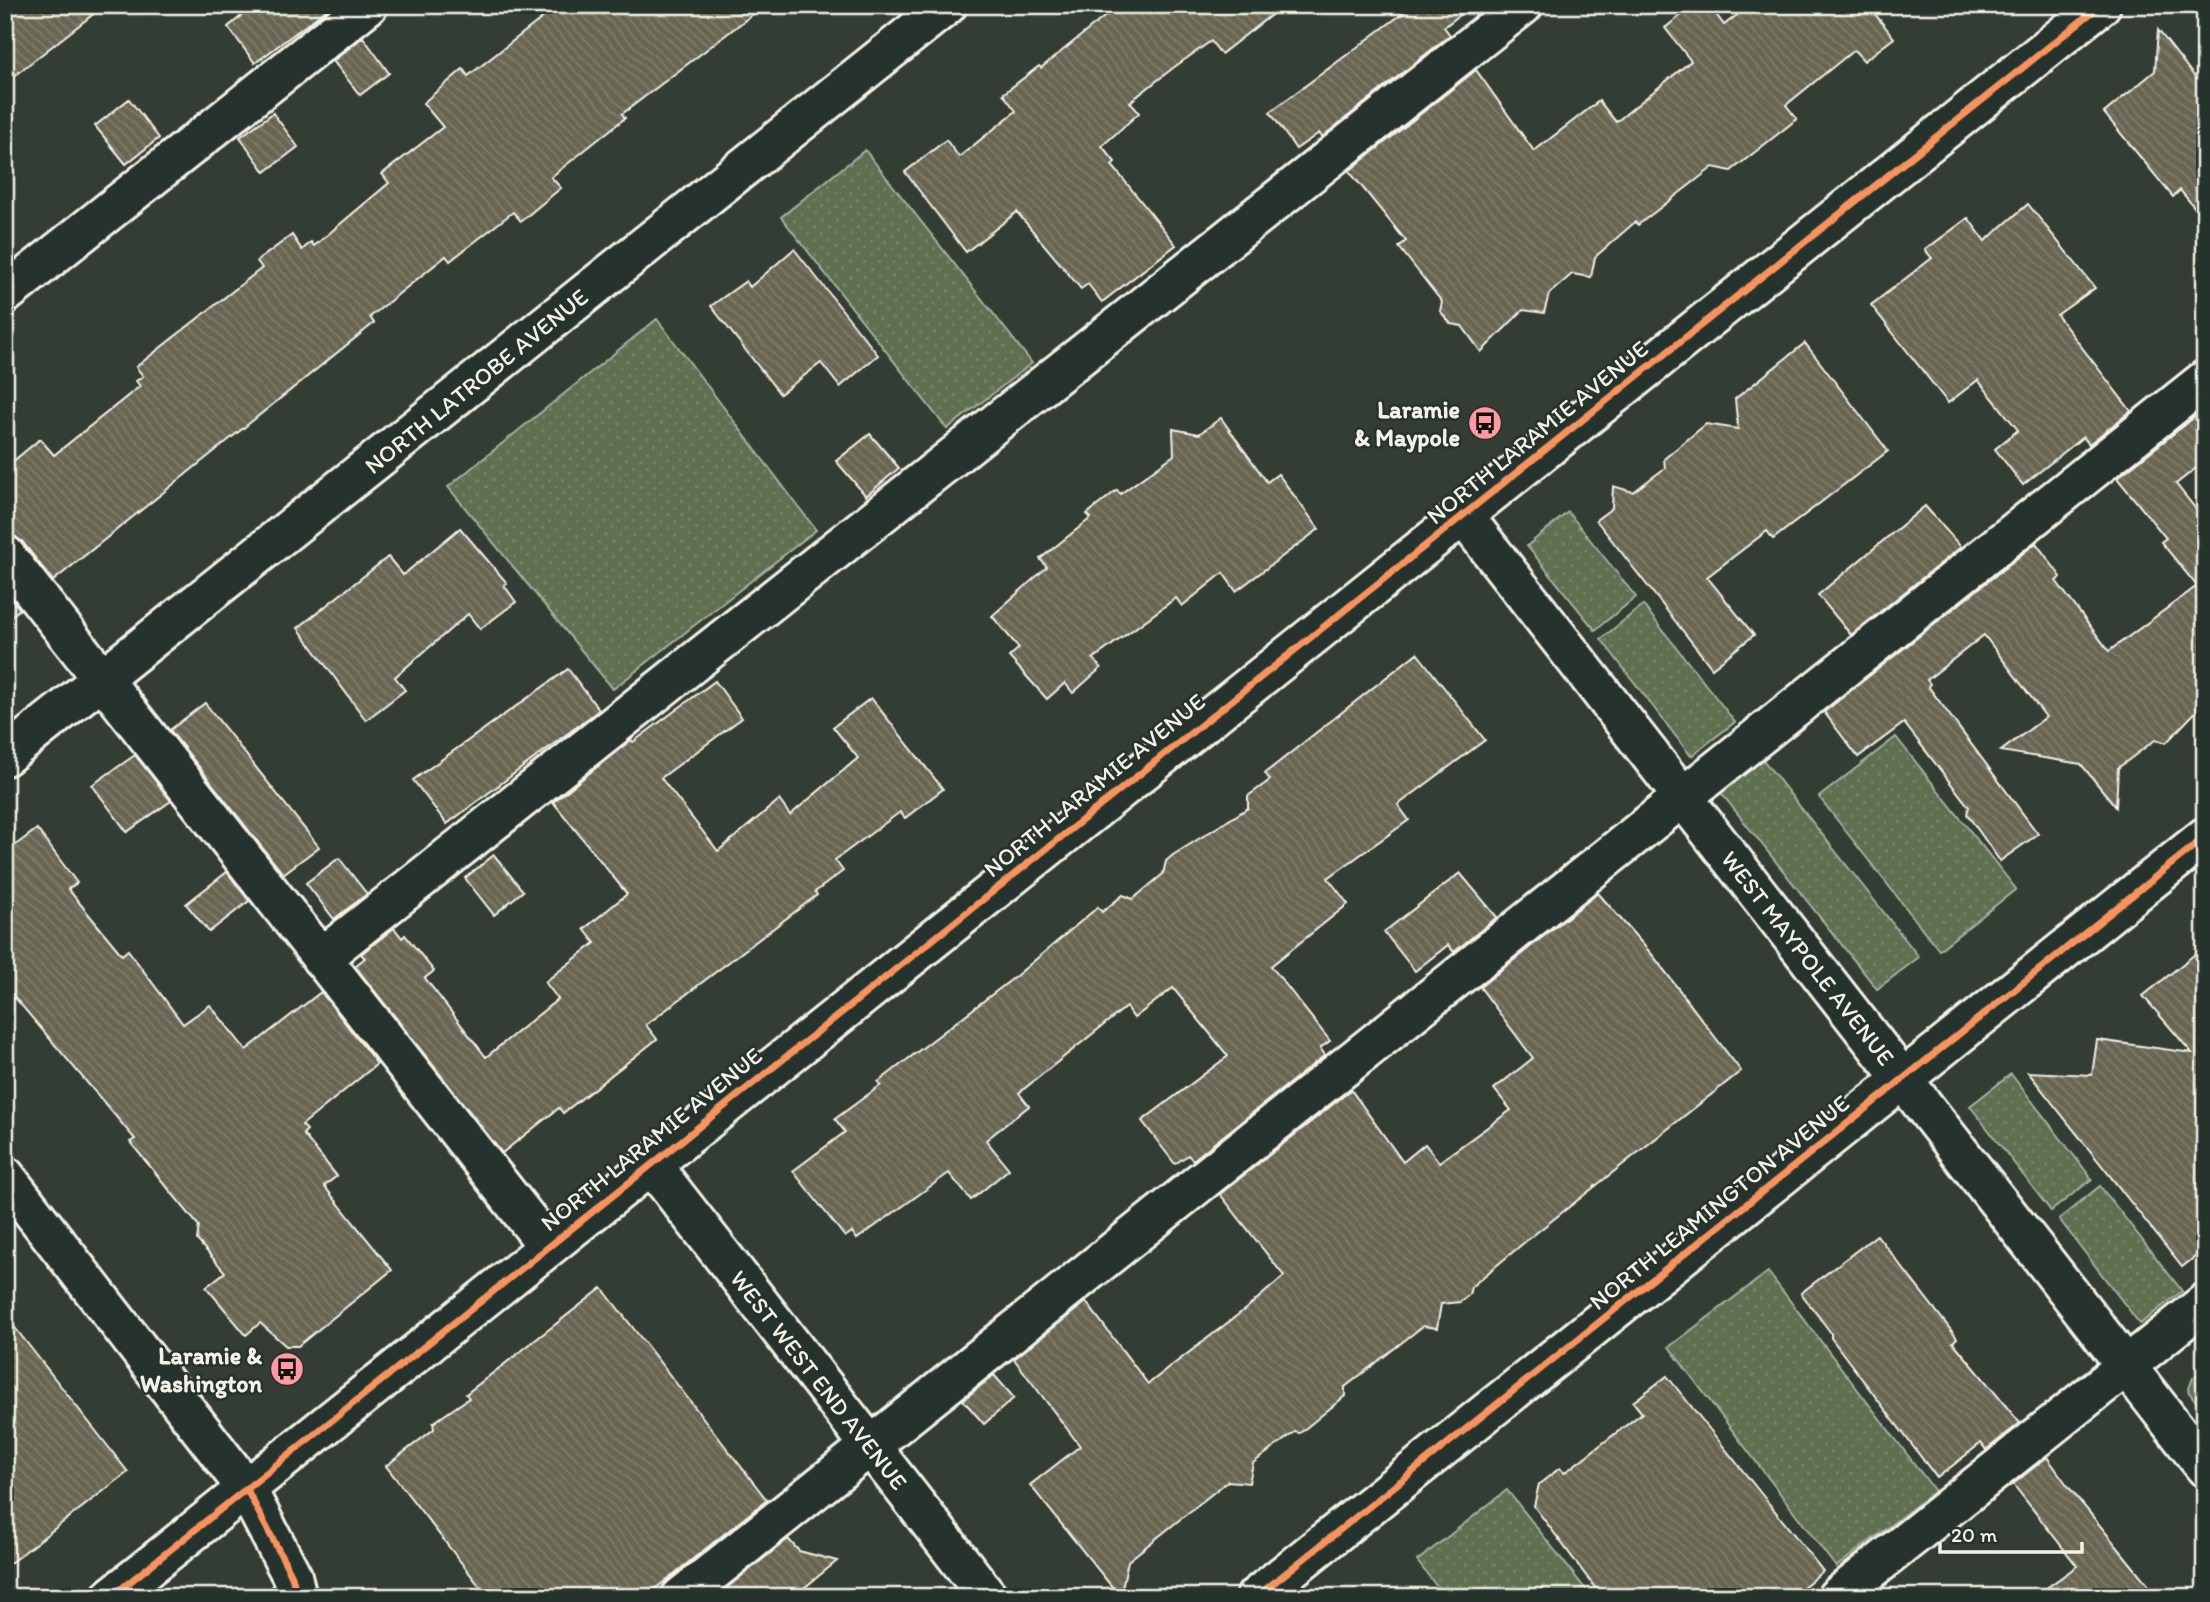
<svg xmlns="http://www.w3.org/2000/svg" width="2210" height="1602" font-family="Itim,sans-serif">
  <defs>
    <pattern id="grass-dots" width="8" height="8" patternUnits="userSpaceOnUse" patternTransform="scale(1.75)"><rect width="8" height="8" fill="#5e6f51"/><path d="M2 2h.1M6 6h.1" fill="none" stroke="#76846a" stroke-width="1.8" stroke-linecap="round"/></pattern>
    <pattern id="building-back-hatch" width="6" height="6" patternUnits="userSpaceOnUse" patternTransform="scale(1.75)"><rect width="6" height="6" fill="#686652"/><path d="M-1 5l2 2M0 0l6 6M5-1l2 2" fill="none" stroke="#7e7c6b"/></pattern>
  </defs>
  <rect width="100%" height="100%" fill="#333d34"/>
  <filter id="ink" filterUnits="userSpaceOnUse"><feTurbulence type="fractalNoise" baseFrequency=".0143" numOctaves="2"/><feDisplacementMap in="SourceGraphic" scale="14" xChannelSelector="R" yChannelSelector="G"/><feConvolveMatrix kernelMatrix="1 2 1 2 8 2 1 2 1" color-interpolation-filters="sRGB"/></filter>
  <g filter="url(#ink)">
    <!-- grass -->
    <g fill="url(#grass-dots)" stroke="#a9b09c" stroke-width="2">
      <path d="M865,150L1032,363L947,429L781,217Z"/>
      <path d="M657,319L816,530L613,689L448,487Z"/>
      <path d="M1568,512L1636,597L1595,630L1527,546Z"/>
      <path d="M1643,605L1735,722L1691,756L1601,639Z"/>
      <path d="M1896,737L2016,889L1939,950L1819,797Z"/>
      <path d="M1760,756L1919,957L1877,989L1718,789Z"/>
      <path d="M2011,1074L2092,1179L2051,1211L1970,1106Z"/>
      <path d="M2100,1186L2182,1291L2140,1324L2059,1219Z"/>
      <path d="M1768,1272L1935,1491L1836,1567L1669,1347Z"/>
      <path d="M2205,1369V1413L2188,1391L2193,1378Z"/>
      <path d="M1507,1490L1590,1595L1588,1597H1445L1417,1561Z"/>
    </g>
    <!-- building -->
    <g fill="url(#building-back-hatch)" stroke="#f4f1e8" stroke-width="2">
      <path d="M5,5H105L5,83Z"/>
      <path d="M255,5H333L255,63L228,27Z"/>
      <path d="M559,5H765L622,114L625,118L551,177L561,188L521,221L513,212L450,261L446,256L370,317L374,323L53,581L22,541L5,534V468L40,439L54,455L140,386L136,381L143,376L136,367L262,268L257,261L292,235L302,250L311,242L314,246L389,183L382,174L443,127L423,103L463,69L468,76Z"/>
      <path d="M1119,5H1284L1221,54L1211,41L1173,68L1130,102L1139,113L1102,146L1115,162L1112,165L1176,245L1102,302L1088,284L1081,289L1017,212L966,252L905,172L946,140L959,157L1016,111L1003,94L1039,66L1041,68Z"/>
      <path d="M1414,5H1473L1444,27L1450,35L1322,137L1319,133L1296,149L1270,112Z"/>
      <path d="M1694,5H1709L1724,25L1750,5H1868L1894,38L1864,61L1854,50L1786,105L1797,119L1731,171L1713,167L1638,225L1635,222L1595,257L1591,277L1572,274L1549,294L1544,313L1523,310L1481,352L1462,326L1451,324L1440,311L1442,302L1399,247L1406,241L1349,171L1476,70L1534,151L1599,101L1616,122L1691,61L1665,28Z"/>
      <path d="M2158,30L2205,90V220L2180,190L2173,197L2104,113L2155,71Z"/>
      <path d="M363,37L389,73L360,95L333,61Z"/>
      <path d="M129,99L159,138L126,164L95,126Z"/>
      <path d="M273,113L298,147L265,172L240,137Z"/>
      <path d="M2028,204L2095,288L2057,315L2131,411L2089,444L2083,437L2023,485L1995,449L2018,430L1978,380L1948,403L1871,305L1932,258L1925,250L1968,218L1985,241Z"/>
      <path d="M794,249L878,355L840,387L821,363L780,394L711,306L746,281L750,287Z"/>
      <path d="M1805,343L1888,451L1773,539L1767,531L1707,577L1754,635L1712,668L1596,520L1612,508L1613,486L1633,492L1665,468L1664,459L1706,424L1738,429L1735,399Z"/>
      <path d="M2205,409V461L2176,484L2199,513L2205,508V702L2166,743L2155,740L2118,768L2116,807L2081,764L2001,751L2046,717L1984,635L1927,680L1930,684L1928,686L2038,834L2000,861L1967,814L1969,807L1904,723L1858,757L1824,712L2036,543L2061,577L2056,581L2109,651L2197,586L2161,542L2166,538L2117,478Z"/>
      <path d="M1221,418L1267,482L1278,474L1319,529L1236,591L1223,573L1182,606L1176,598L1093,659L1101,668L1073,693L1065,683L1047,699L1009,657L1019,648L992,616L1047,567L1040,559L1091,518L1087,514L1117,490L1120,494L1174,455L1173,429L1199,434Z"/>
      <path d="M870,434L899,468L866,496L836,461Z"/>
      <path d="M1925,506L1961,547L1851,635L1818,595Z"/>
      <path d="M460,528L507,583L504,585L516,602L480,629L468,614L395,677L405,690L366,720L298,628L388,557L403,575Z"/>
      <path d="M5,591L20,609L5,621Z"/>
      <path d="M1417,653L1485,740L1398,805L1409,820L1328,878L1348,904L1271,966L1330,1041L1320,1048L1325,1055L1193,1160L1188,1155L1175,1164L1142,1121L1228,1056L1173,988L1134,1018L1126,1007L1019,1093L1029,1106L986,1140L1009,1169L971,1200L949,1173L857,1239L852,1232L845,1237L793,1171L845,1132L835,1119L881,1085L878,1082L1016,976L1098,907L1102,912L1123,895L1133,899L1163,874L1166,861L1173,855L1248,808V796L1270,780L1265,773Z"/>
      <path d="M568,669L599,710L447,824L413,780Z"/>
      <path d="M715,681L742,718L661,778L718,851L779,800L790,815L858,758L833,727L871,698L943,789L905,818L900,812L835,860L843,871L815,892L817,895L646,1025L657,1039L563,1113L559,1108L502,1153L355,966L365,958L361,954L394,928L402,938L405,935L434,971L425,978L486,1057L558,999L545,982L595,943L584,929L627,894L553,802L631,740L633,742Z"/>
      <path d="M205,703L319,847L283,874L170,730Z"/>
      <path d="M135,755L171,801L127,832L92,785Z"/>
      <path d="M37,829L77,883L68,889L122,955L128,950L183,1024L210,1005L246,1050L321,992L377,1064L302,1125L307,1130L303,1134L337,1176L324,1186L392,1270L298,1346H286L260,1323L246,1335L206,1287L225,1272L197,1240L199,1226L130,1142L135,1139L5,986V853Z"/>
      <path d="M494,855L523,891L494,915L465,878Z"/>
      <path d="M339,858L367,894L334,919L306,883Z"/>
      <path d="M227,872L249,901L209,932L186,904Z"/>
      <path d="M1460,873L1497,917L1454,952L1448,945L1415,971L1384,932Z"/>
      <path d="M1598,893L1654,957L1741,1071L1526,1241L1471,1287L1469,1295L1460,1302L1441,1304L1437,1328L1423,1326L1345,1387V1396L1300,1433L1295,1432L1253,1463L1249,1483L1228,1481L1128,1561L1120,1597L1030,1485L1080,1446L1014,1359L1086,1302L1148,1384L1248,1307L1284,1276L1220,1194L1351,1090L1403,1162L1425,1144L1439,1162L1511,1110L1494,1089L1533,1058L1480,987Z"/>
      <path d="M2205,946V1249L2182,1267L2028,1072L2092,1075L2097,1040L2192,1053L2143,996Z"/>
      <path d="M1877,1235L1957,1338L1953,1342L2020,1423L1986,1450L1981,1443L1937,1478L1831,1338V1333L1801,1293Z"/>
      <path d="M602,1288L767,1500L645,1597H488L386,1466L434,1429L433,1423L469,1398L466,1394Z"/>
      <path d="M5,1315L128,1472L5,1567Z"/>
      <path d="M994,1375L1014,1398L984,1424L963,1400Z"/>
      <path d="M1667,1376L1823,1571L1791,1597H1602L1534,1506L1539,1484L1560,1468L1564,1473L1642,1413L1633,1402Z"/>
      <path d="M2047,1457L2067,1485L2158,1597H2034L2077,1566L2013,1484Z"/>
      <path d="M788,1539L799,1551L837,1561L793,1597L719,1594Z"/>
    </g>
    <g fill="none" stroke-linecap="round" stroke-linejoin="round">
      <!-- minor casing -->
      <g stroke="#f4f1e8" stroke-width="44">
        <g id="minor">
          <path d="M5,294L368,5"/>
          <path d="M1463,515L2205,1467"/>
          <path d="M5,555L548,1246"/>
          <path d="M5,756L947,5"/>
          <path d="M321,958L1523,5"/>
          <path d="M651,1164L988,1597"/>
          <path d="M5,1176L246,1488L292,1576L297,1597"/>
          <path d="M111,1597L2101,5"/>
          <path d="M681,1597L2205,380"/>
          <path d="M1256,1597L2205,837"/>
          <path d="M1837,1597L2205,1303"/>
        </g>
      </g>
      <!-- minor -->
      <use href="#minor" stroke="#26332d" stroke-width="38"/>
      <!-- cycleway casing -->
      <g stroke="#26332d" stroke-width="11">
        <g id="cycleway">
          <path d="M246,1488L292,1576L297,1597"/>
          <path d="M111,1597L2101,5"/>
          <path d="M1256,1597L2205,837"/>
        </g>
      </g>
      <!-- cycleway -->
      <use href="#cycleway" stroke="#f8935d" stroke-width="7"/>
    </g>
  </g>
  <!-- icons -->
  <defs>
    <g id="bus-disc" transform="scale(1.75)"><circle r="9.5" fill="#ff9aa2" stroke="#26332d"/><path d="M-5-6H5V4H4V6H2V4H-2V6H-4V4H-5ZM-3.5-4V0h7V-4ZM-3.5 1.2v1.5H-2V1.2ZM2 1.2v1.5H3.5V1.2Z" fill="#111"/></g>
  </defs>
  <g fill-rule="evenodd">
    <use href="#bus-disc" x="1485" y="423"/>
    <use href="#bus-disc" x="287" y="1369"/>
  </g>
  <g text-anchor="middle" dominant-baseline="central" stroke-width="5" stroke-linejoin="round" paint-order="stroke">
    <!-- street labels -->
    <g font-size="24" fill="#f4f1e8" stroke="#26332d">
      <text transform="translate(476 381) rotate(-39)">NORTH LATROBE AVENUE</text>
      <text transform="translate(1537 432) rotate(-39)">NORTH LARAMIE AVENUE</text>
      <text transform="translate(1094 785) rotate(-39)">NORTH LARAMIE AVENUE</text>
      <text transform="translate(1808 958) rotate(52)">WEST MAYPOLE AVENUE</text>
      <text transform="translate(651 1139) rotate(-39)">NORTH LARAMIE AVENUE</text>
      <text transform="translate(1719 1202) rotate(-39)">NORTH LEAMINGTON AVENUE</text>
      <text transform="translate(819 1380) rotate(52)">WEST WEST END AVENUE</text>
    </g>
    <!-- poi labels -->
    <g font-size="24" font-weight="bold" fill="#f4f1e8" stroke="#26332d" text-anchor="end">
      <text x="1460" y="409">Laramie<tspan x="1460" dy="28">&amp; Maypole</tspan></text>
      <text x="262" y="1355">Laramie &amp;<tspan x="262" dy="28">Washington</tspan></text>
    </g>
  </g>
  <!-- margin -->
  <rect width="2210" height="1602" fill="none" stroke="#26332d" stroke-width="28"/>
  <rect x="14" y="14" width="2182" height="1574" fill="none" stroke="#f4f1e8" stroke-width="2.5" filter="url(#ink)"/>
  <!-- scale -->
  <path d="M1940 1542v10h142v-10" fill="none" stroke="#f4f1e8" stroke-width="3.5"/>
  <text x="1951" y="1542" font-size="21" fill="#f4f1e8" stroke="#26332d" stroke-width="5" paint-order="stroke">20 m</text>
</svg>
